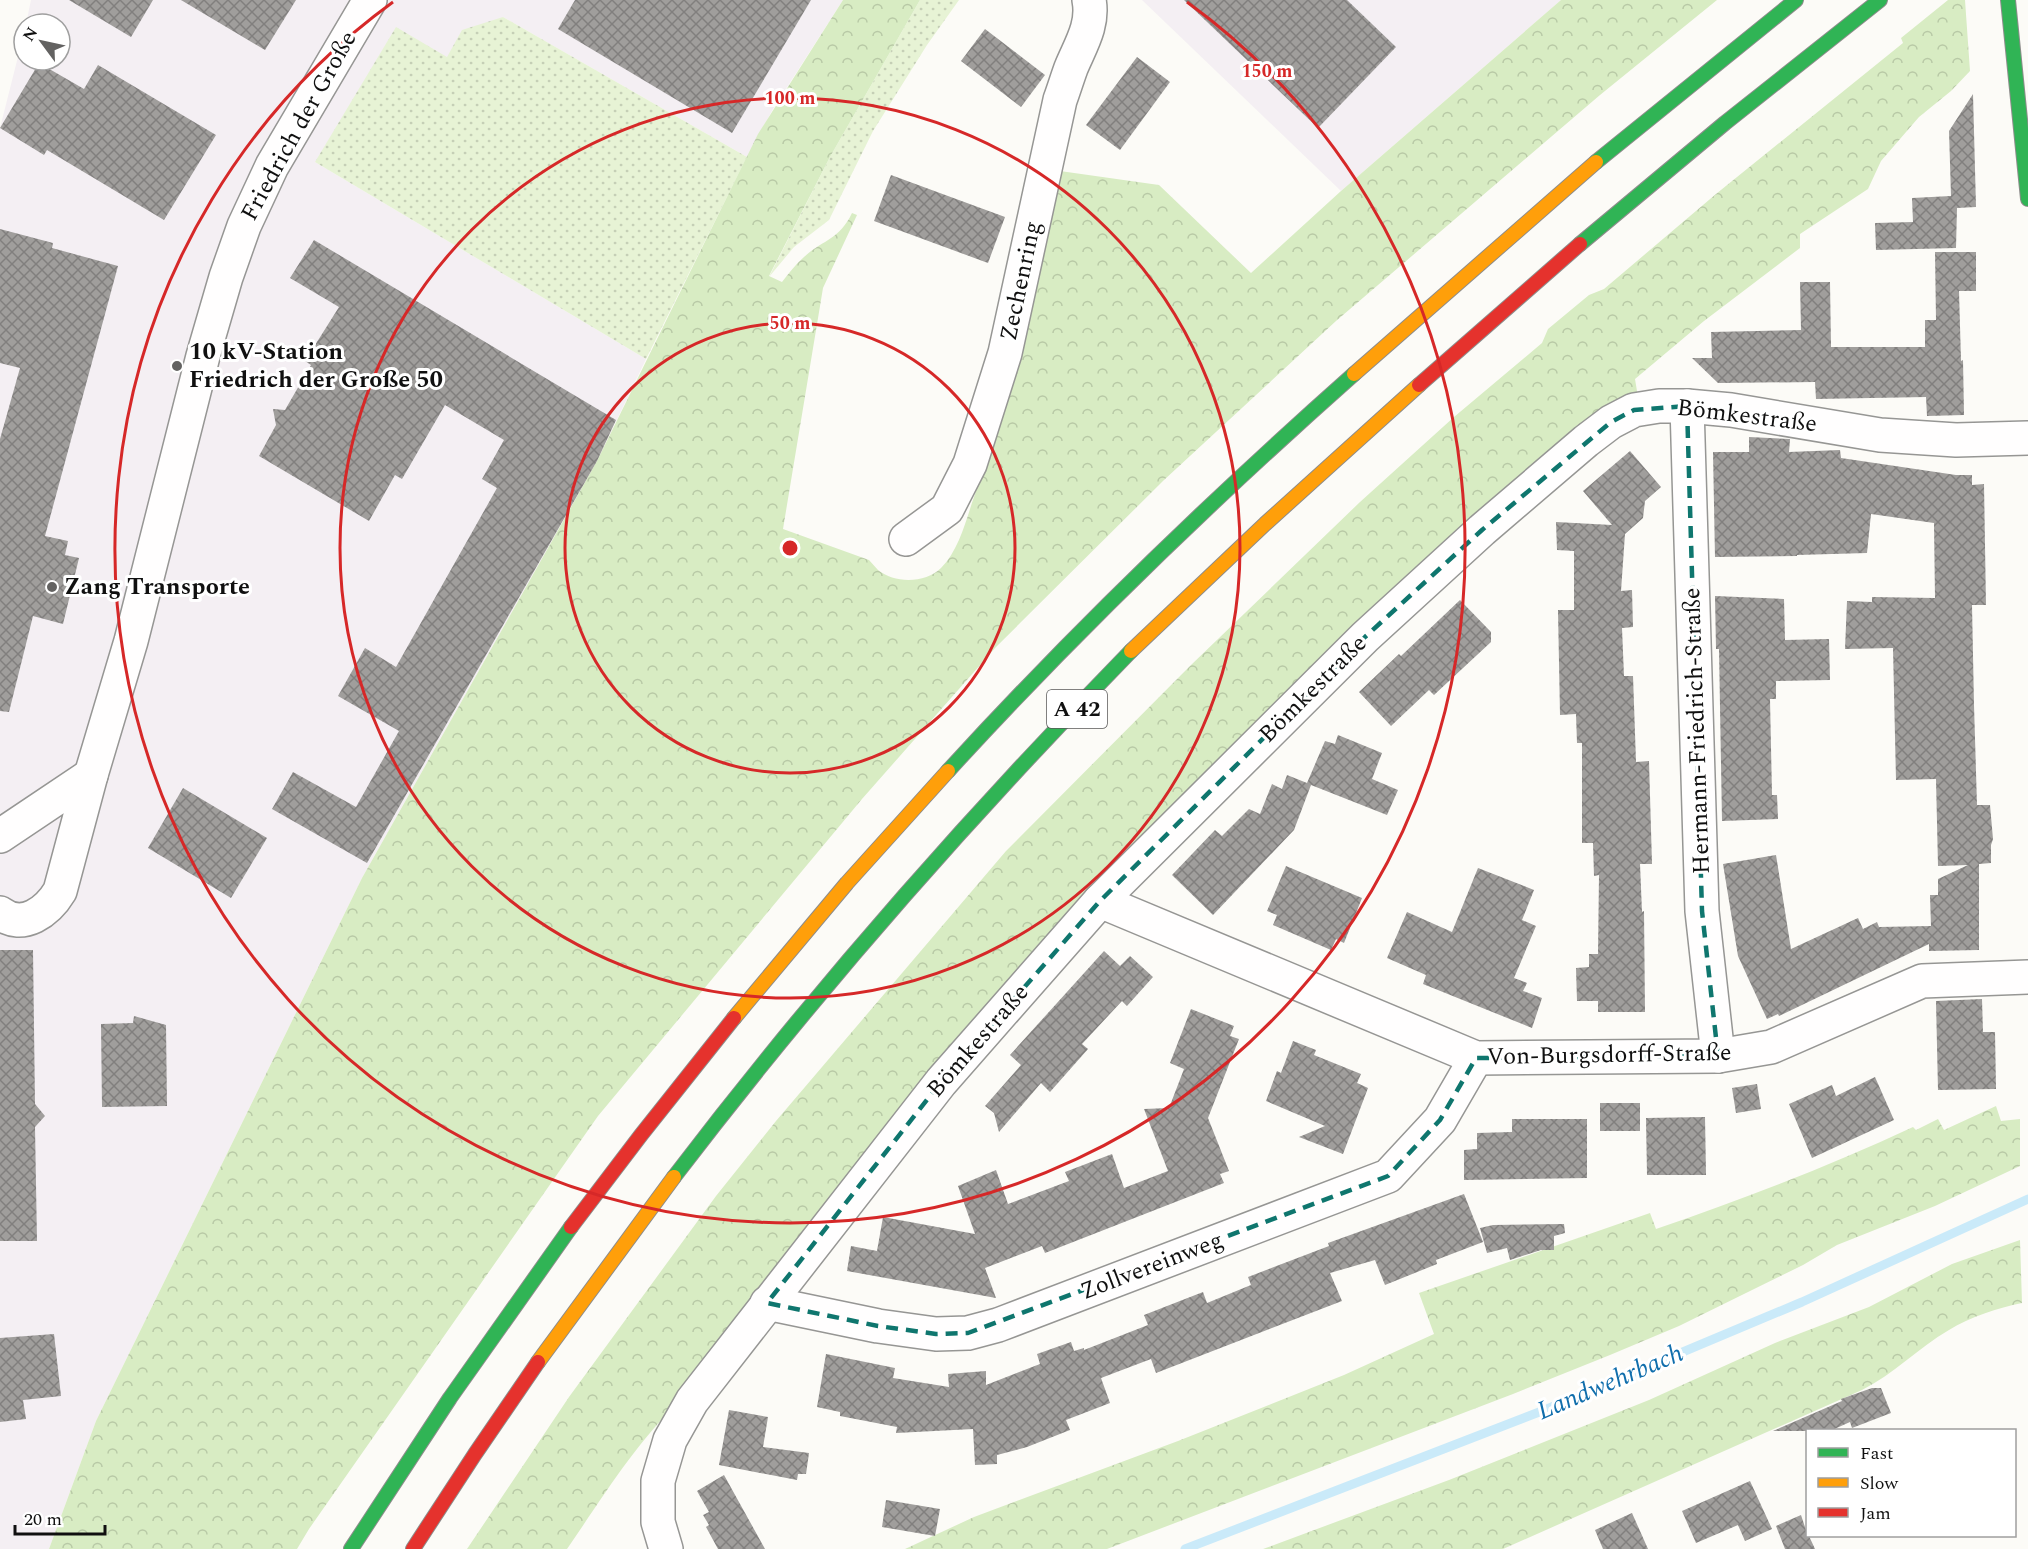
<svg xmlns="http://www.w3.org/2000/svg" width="2028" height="1549" font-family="Spectral,serif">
  <defs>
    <pattern id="grass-dots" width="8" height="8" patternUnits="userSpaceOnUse" patternTransform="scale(1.5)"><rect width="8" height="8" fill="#e7f3d5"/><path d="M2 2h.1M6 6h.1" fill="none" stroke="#c5cfb6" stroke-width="1.8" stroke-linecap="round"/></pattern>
    <pattern id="forest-crowns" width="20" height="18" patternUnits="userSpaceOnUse" patternTransform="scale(1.5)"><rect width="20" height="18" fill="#d8ecc3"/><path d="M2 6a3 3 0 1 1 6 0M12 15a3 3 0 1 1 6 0" fill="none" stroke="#b8c9a6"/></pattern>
    <pattern id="building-cross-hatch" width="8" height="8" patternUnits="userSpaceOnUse" patternTransform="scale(1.5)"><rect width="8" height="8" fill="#a09e9c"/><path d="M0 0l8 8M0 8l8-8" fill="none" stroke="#817f7e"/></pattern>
  </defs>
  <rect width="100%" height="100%" fill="#fcfbf7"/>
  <!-- industrial -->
  <g fill="#f4eff3">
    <path d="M31,0H843L773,109L747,157L503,17L448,57L315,162L646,359L597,461L362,878L96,1421L49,1549H0V128L24,33V60H60V24H26Z"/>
    <path d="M1142,0H1561L1341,191Z"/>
  </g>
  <!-- grass -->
  <g fill="url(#grass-dots)">
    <path d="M920,0H959L927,45L873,131L829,220L794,247L769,277L830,157Z"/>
    <path d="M503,17L747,157L646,359L315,162L396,27L447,57L462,30Z"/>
  </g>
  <!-- forest -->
  <g fill="url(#forest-crowns)">
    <path d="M843,0H920L830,157L769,276L782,282C789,273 796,264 804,257C824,239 839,240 852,213L857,215L823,288L783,529L869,560C872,563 875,567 878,570C895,584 926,583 941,568C959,550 966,520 974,497C992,446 1005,393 1019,339C1033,283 1046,227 1060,171L1159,185L1251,273L1341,191L1561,0H1717L1600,95L1336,321L1164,480L996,647L862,799L598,1116L309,1529L297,1549H49L96,1421L362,878L597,461L758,134Z"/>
    <path d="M1948,0H1965L1970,71L1951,91L1919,117L1881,161L1868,189L1800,234V248L1704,321L1635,379L1638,397L1320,665L682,1399C636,1442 603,1497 567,1549H467L569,1397L716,1196L776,1121L1006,851L1191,665L1360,502L1454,417L1542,343L1548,329L1589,295L1604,289L1716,194L1903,43L1901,38Z"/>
    <path d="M1996,1106L2001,1121L2020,1119V1166L1935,1206L1837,1245L1803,1265L1679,1326L1610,1355L1513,1394L1107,1549H905L974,1517L1178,1441L1344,1375L1434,1334L1419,1293L1650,1213L1656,1229C1743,1199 1830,1166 1913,1127L1916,1130L1938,1119L1944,1130Z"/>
    <path d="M2020,1240L2022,1303C1998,1308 1970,1317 1949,1330C1918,1348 1894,1374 1862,1390L1503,1549H1263L1449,1480L1649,1400L1775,1343L1869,1307L1952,1264Z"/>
  </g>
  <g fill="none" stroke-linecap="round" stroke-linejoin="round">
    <!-- stream -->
    <path stroke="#caeaf9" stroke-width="9" d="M1185,1549L1547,1409L1802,1302L2028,1199"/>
  </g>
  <!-- building -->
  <g fill="url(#building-cross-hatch)">
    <path d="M69,0H153L131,37Z"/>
    <path d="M181,0H296L265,50Z"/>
    <path d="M575,0H811L732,133L558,29Z"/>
    <path d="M1184,0H1347L1396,47L1318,128Z"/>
    <path d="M985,29L1045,75L1021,107L961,61Z"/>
    <path d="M1137,57L1170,82L1120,150L1086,125Z"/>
    <path d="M39,63L84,89L98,65L216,135L164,220L47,150L44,155L0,128Z"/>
    <path d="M1973,94L1976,207L1957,208L1956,248L1876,250L1875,223L1913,222L1912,198L1951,196L1949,131Z"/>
    <path d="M891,175L1005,217L988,263L874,221Z"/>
    <path d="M0,229L53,243L52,248L118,266L45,536L68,541L65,555L79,558L63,624L33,616L9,712L0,711V439L20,368L0,363Z"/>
    <path d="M314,240L616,420L597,461L367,863L272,809L293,772L356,807L399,731L338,696L365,648L396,667L497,488L482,479L504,440L445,405L402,479L395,475L369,521L259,456L276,425L273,409L285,410L311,365L305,361L339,307L290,278Z"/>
    <path d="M1935,252H1976V291H1959L1961,361L1963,360L1964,415L1927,416L1926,397L1816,399L1815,382L1718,383L1692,358H1712L1711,332L1801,330L1800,282H1830L1831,347H1925V320H1936Z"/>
    <path d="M1749,437L1790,439L1789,452L1840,450L1841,458L1956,475H1972V485L1984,484L1986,605H1972L1974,705L1977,805H1990L1993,839L1991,845V863L1979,864V950L1929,951V944L1779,1016L1778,1014L1767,1019L1738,956L1723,864L1776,855L1791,949L1858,918L1863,929L1877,922L1879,927L1931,926L1930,895H1938V879L1968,865L1938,866L1936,779L1896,780L1893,648L1845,649L1847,601L1872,602V597L1935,598L1934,523L1871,514L1867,553L1797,555V556L1715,557L1713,452H1749Z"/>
    <path d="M1630,451L1661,487L1645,501L1643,518L1625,534L1621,591L1632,590L1633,627L1622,628L1624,676H1633L1636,762L1649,761L1652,864H1640L1642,912L1644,911L1645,1012H1598V1001H1577L1576,968L1589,967V954H1598L1599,875L1594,876L1593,843H1582V743H1577L1576,714L1560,715L1558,610H1574V551L1557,550L1556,522L1612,525L1583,491Z"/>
    <path d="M1715,596L1784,599L1785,640L1829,639L1830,680L1776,681V699H1770L1772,795H1777L1778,819L1722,821L1719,649H1716Z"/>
    <path d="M1460,600L1491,632V642L1434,695L1429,690L1391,726L1359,692L1399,654L1401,656Z"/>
    <path d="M1338,735L1382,753L1372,779L1398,790L1387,815L1311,785L1294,830L1213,915L1172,875L1215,830L1222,836L1249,809L1260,814L1272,784L1282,789L1287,775L1307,783L1325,741L1335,744Z"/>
    <path d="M183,788L267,838L231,898L148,848Z"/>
    <path d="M1286,866L1362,898L1344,943L1336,939L1331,950L1273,925L1277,915L1267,911Z"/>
    <path d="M1478,868L1534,890L1522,920L1536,926L1514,978L1527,983L1523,991L1542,998L1532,1028L1423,984L1426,975L1387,958L1407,912L1452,932Z"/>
    <path d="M0,950H33L35,1104L45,1116L35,1127L37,1241H0Z"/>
    <path d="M1104,951L1120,966L1130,956L1153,977L1127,1006L1122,1001L1082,1044L1088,1049L1050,1092L1041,1083L999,1132L994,1113L985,1106L1021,1065L1010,1055Z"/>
    <path d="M1982,999L1983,1032H1995L1996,1089L1938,1090L1936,1001Z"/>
    <path d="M1191,1009L1234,1026L1230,1036L1239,1039L1208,1118L1229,1171L1220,1174L1224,1183L1045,1253L1042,1246L985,1268L996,1298L847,1271L851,1246L877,1251L883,1217L975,1234L958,1186L996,1170L1008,1204L1069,1181L1065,1172L1112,1154L1124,1188L1168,1171L1144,1109L1169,1108L1184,1069L1170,1063Z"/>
    <path d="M134,1016L166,1025L167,1106L102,1107L101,1024L133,1023Z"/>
    <path d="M1293,1041L1316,1050L1314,1055L1361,1074L1357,1083L1368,1088L1343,1154L1299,1137L1325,1126L1266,1101L1277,1071L1281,1073Z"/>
    <path d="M1875,1077L1894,1120L1812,1158L1789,1104L1832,1085L1836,1096Z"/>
    <path d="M1757,1084L1761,1109L1736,1113L1732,1088Z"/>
    <rect x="1600" y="1103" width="40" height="28"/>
    <path d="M1705,1117L1706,1175H1647L1646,1118Z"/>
    <path d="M1512,1119H1587V1178L1464,1180V1150L1477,1149V1133L1512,1132Z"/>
    <path d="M1464,1194L1483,1242L1436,1260L1437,1264L1385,1285L1375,1260L1330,1273L1342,1301L1156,1373L1151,1359L1101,1378L1110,1403L1066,1420L1070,1430L1027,1447L997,1455V1464L975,1465L973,1429L896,1433L897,1427L840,1416V1412L817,1407L826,1354L895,1368L893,1378L949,1387L948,1374L986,1371V1385L1040,1364L1037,1354L1071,1342L1074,1351L1084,1348V1350L1148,1325L1144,1315L1203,1292L1207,1303L1251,1285L1248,1277L1329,1246L1328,1243Z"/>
    <path d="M1564,1224L1565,1233L1554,1236V1250H1541L1510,1260L1507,1248L1487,1253L1480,1228L1493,1225Z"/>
    <path d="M54,1334L61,1396L23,1400L26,1419L0,1422V1338Z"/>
    <path d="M1872,1388H1881L1891,1413L1852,1428L1850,1422L1830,1431H1773L1842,1401L1841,1399Z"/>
    <path d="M729,1410L768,1417L763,1447L809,1453L806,1474H798L797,1480L719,1465Z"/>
    <path d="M724,1475L765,1549H718L706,1527L709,1525L703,1515L709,1512L697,1491Z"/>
    <path d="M1750,1481L1772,1529L1745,1541L1738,1525L1696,1543L1682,1511Z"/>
    <path d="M886,1500L940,1509L935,1536L882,1527Z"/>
    <path d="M1632,1513L1648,1549H1603L1595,1530Z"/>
    <path d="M1801,1515L1808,1536H1809L1815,1549H1785L1776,1526Z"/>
  </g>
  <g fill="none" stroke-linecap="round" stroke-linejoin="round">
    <!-- street casing -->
    <g stroke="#969694" stroke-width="36">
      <g id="street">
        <path d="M1687,406L1702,911L1718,1056"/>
        <path d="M906,539L947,509L970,464L1005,353L1060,100C1064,89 1067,79 1071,68C1080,46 1094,25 1089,0"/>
        <path d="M91,775L131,641L203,356L226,277L244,226L272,166L370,0"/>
        <path d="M0,836L91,775L60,891C48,911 23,931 0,913"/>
        <path d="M1100,901L1476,1058L1718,1056L1771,1047L1922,981L2028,977"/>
        <path d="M767,1303L878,1326L936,1334L968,1333L998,1325L1388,1176L1440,1120L1476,1058"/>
        <path d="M666,1549L658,1522V1481L670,1440L692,1401L941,1082L1100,901L1365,637L1482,530L1586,441L1611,422L1634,410L1659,406H1687L1731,410L1880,435L1956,440L2028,438"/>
      </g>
    </g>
    <!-- fast casing -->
    <g stroke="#8d8c8b" stroke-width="16">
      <g id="fast">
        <path d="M2008,0L2028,199"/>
        <path d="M1596,162L1796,0"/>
        <path d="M1580,244L1725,123L1880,0"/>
        <path d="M948,771C1076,631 1212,500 1354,374"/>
        <path d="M674,1177C815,992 968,818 1131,651"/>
        <path d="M351,1549L450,1398L571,1227"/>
      </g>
    </g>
    <!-- slow casing -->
    <g stroke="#8d8c8b" stroke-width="16">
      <g id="slow">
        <path d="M1354,374L1596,162"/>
        <path d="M1131,651L1265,524L1419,385"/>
        <path d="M734,1018L847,883L948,771"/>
        <path d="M538,1362L674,1177"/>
      </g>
    </g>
    <!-- jam casing -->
    <g stroke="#8d8c8b" stroke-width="16">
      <g id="jam">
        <path d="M1419,385L1580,244"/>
        <path d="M571,1227L641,1135L734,1018"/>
        <path d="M413,1549L475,1454L538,1362"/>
      </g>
    </g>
    <!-- street -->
    <use href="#street" stroke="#fffefe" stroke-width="33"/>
    <!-- fast -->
    <use href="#fast" stroke="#30b455" stroke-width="14"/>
    <!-- slow -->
    <use href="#slow" stroke="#ff9f0a" stroke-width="14"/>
    <!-- jam -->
    <use href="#jam" stroke="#e5322d" stroke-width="14"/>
  </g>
  <!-- marked area -->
  <path fill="none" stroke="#0f766e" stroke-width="4.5" stroke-dasharray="12 8" stroke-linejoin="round" d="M1687,406L1702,911L1718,1056L1476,1058L1440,1120L1388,1176L968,1333L936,1334L878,1326L767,1303L941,1082L1100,901L1365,637L1482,530L1611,422L1634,410Z"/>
  <!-- distance rings -->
  <g fill="none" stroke="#d62828" stroke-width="3">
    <circle cx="790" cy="548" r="225"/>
    <circle cx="790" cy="548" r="450"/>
    <path d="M1187 2A675 675 0 1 1 393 2"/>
  </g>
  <!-- markers -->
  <g fill="#636261" stroke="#fff" stroke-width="2">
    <circle cx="177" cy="366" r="6"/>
    <circle cx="52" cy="587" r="6"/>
  </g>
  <g text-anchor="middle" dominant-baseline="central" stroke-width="6" stroke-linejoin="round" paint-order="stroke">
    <!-- shield labels -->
    <rect fill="#fff" stroke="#585858" stroke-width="1.5" x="1047" y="690" width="60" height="38" rx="4.5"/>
    <g font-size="22" font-weight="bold" fill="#101010">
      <text x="1077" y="709">A 42</text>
    </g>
    <!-- street labels -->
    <g font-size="24" fill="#101010" stroke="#fff">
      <text transform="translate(299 126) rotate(-61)">Friedrich der Große</text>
      <text transform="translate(1021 281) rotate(-78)">Zechenring</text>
      <text transform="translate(1747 416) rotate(7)">Bömkestraße</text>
      <text transform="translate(1313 689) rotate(-45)">Bömkestraße</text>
      <text transform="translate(1697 731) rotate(-92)">Hermann-Friedrich-Straße</text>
      <text transform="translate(978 1041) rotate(-49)">Bömkestraße</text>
      <text transform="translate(1609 1055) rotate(-1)">Von-Burgsdorff-Straße</text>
      <text transform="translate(1152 1266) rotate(-21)">Zollvereinweg</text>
    </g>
    <!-- poi labels -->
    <g font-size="24" font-weight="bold" fill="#101010" stroke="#fff" text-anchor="start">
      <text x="189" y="352">10 kV-Station<tspan x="189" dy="28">Friedrich der Große 50</tspan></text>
      <text x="64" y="587">Zang Transporte</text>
    </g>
    <!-- water labels -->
    <g font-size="26" font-style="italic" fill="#106eac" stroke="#fff">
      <text transform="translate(1610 1382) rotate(-23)">Landwehrbach</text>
    </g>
  </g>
  <circle cx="790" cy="548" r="9" fill="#d62828" stroke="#fff" stroke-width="3"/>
  <g font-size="18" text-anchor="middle" font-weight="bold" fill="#d62828" stroke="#fff" stroke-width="6" stroke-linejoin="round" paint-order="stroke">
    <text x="1267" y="77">150 m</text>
    <text x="790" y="104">100 m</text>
    <text x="790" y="329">50 m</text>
  </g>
  <!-- legend -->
  <rect x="1806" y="1429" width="210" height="108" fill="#ffffff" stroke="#9f9f9f" stroke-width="1.5"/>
  <rect x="1818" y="1448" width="30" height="9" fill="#30b455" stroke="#9f9f9f" stroke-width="1.5"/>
  <text x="1860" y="1459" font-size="18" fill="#101010">Fast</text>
  <rect x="1818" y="1478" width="30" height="9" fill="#ff9f0a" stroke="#9f9f9f" stroke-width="1.5"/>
  <text x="1860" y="1489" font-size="18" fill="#101010">Slow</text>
  <rect x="1818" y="1508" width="30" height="9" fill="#e5322d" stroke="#9f9f9f" stroke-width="1.5"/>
  <text x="1860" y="1519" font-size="18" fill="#101010">Jam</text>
  <!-- north arrow -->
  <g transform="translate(42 42) rotate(303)"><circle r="28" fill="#ffffff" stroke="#9f9f9f" stroke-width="1.5"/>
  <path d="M0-4.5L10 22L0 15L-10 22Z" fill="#636261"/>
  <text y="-9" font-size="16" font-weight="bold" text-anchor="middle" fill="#101010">N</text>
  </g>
  <!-- scale -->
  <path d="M15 1525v9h90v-9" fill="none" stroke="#101010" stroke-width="3"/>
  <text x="24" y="1525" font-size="18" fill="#101010" stroke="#ffffff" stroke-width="4.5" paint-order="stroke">20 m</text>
</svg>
